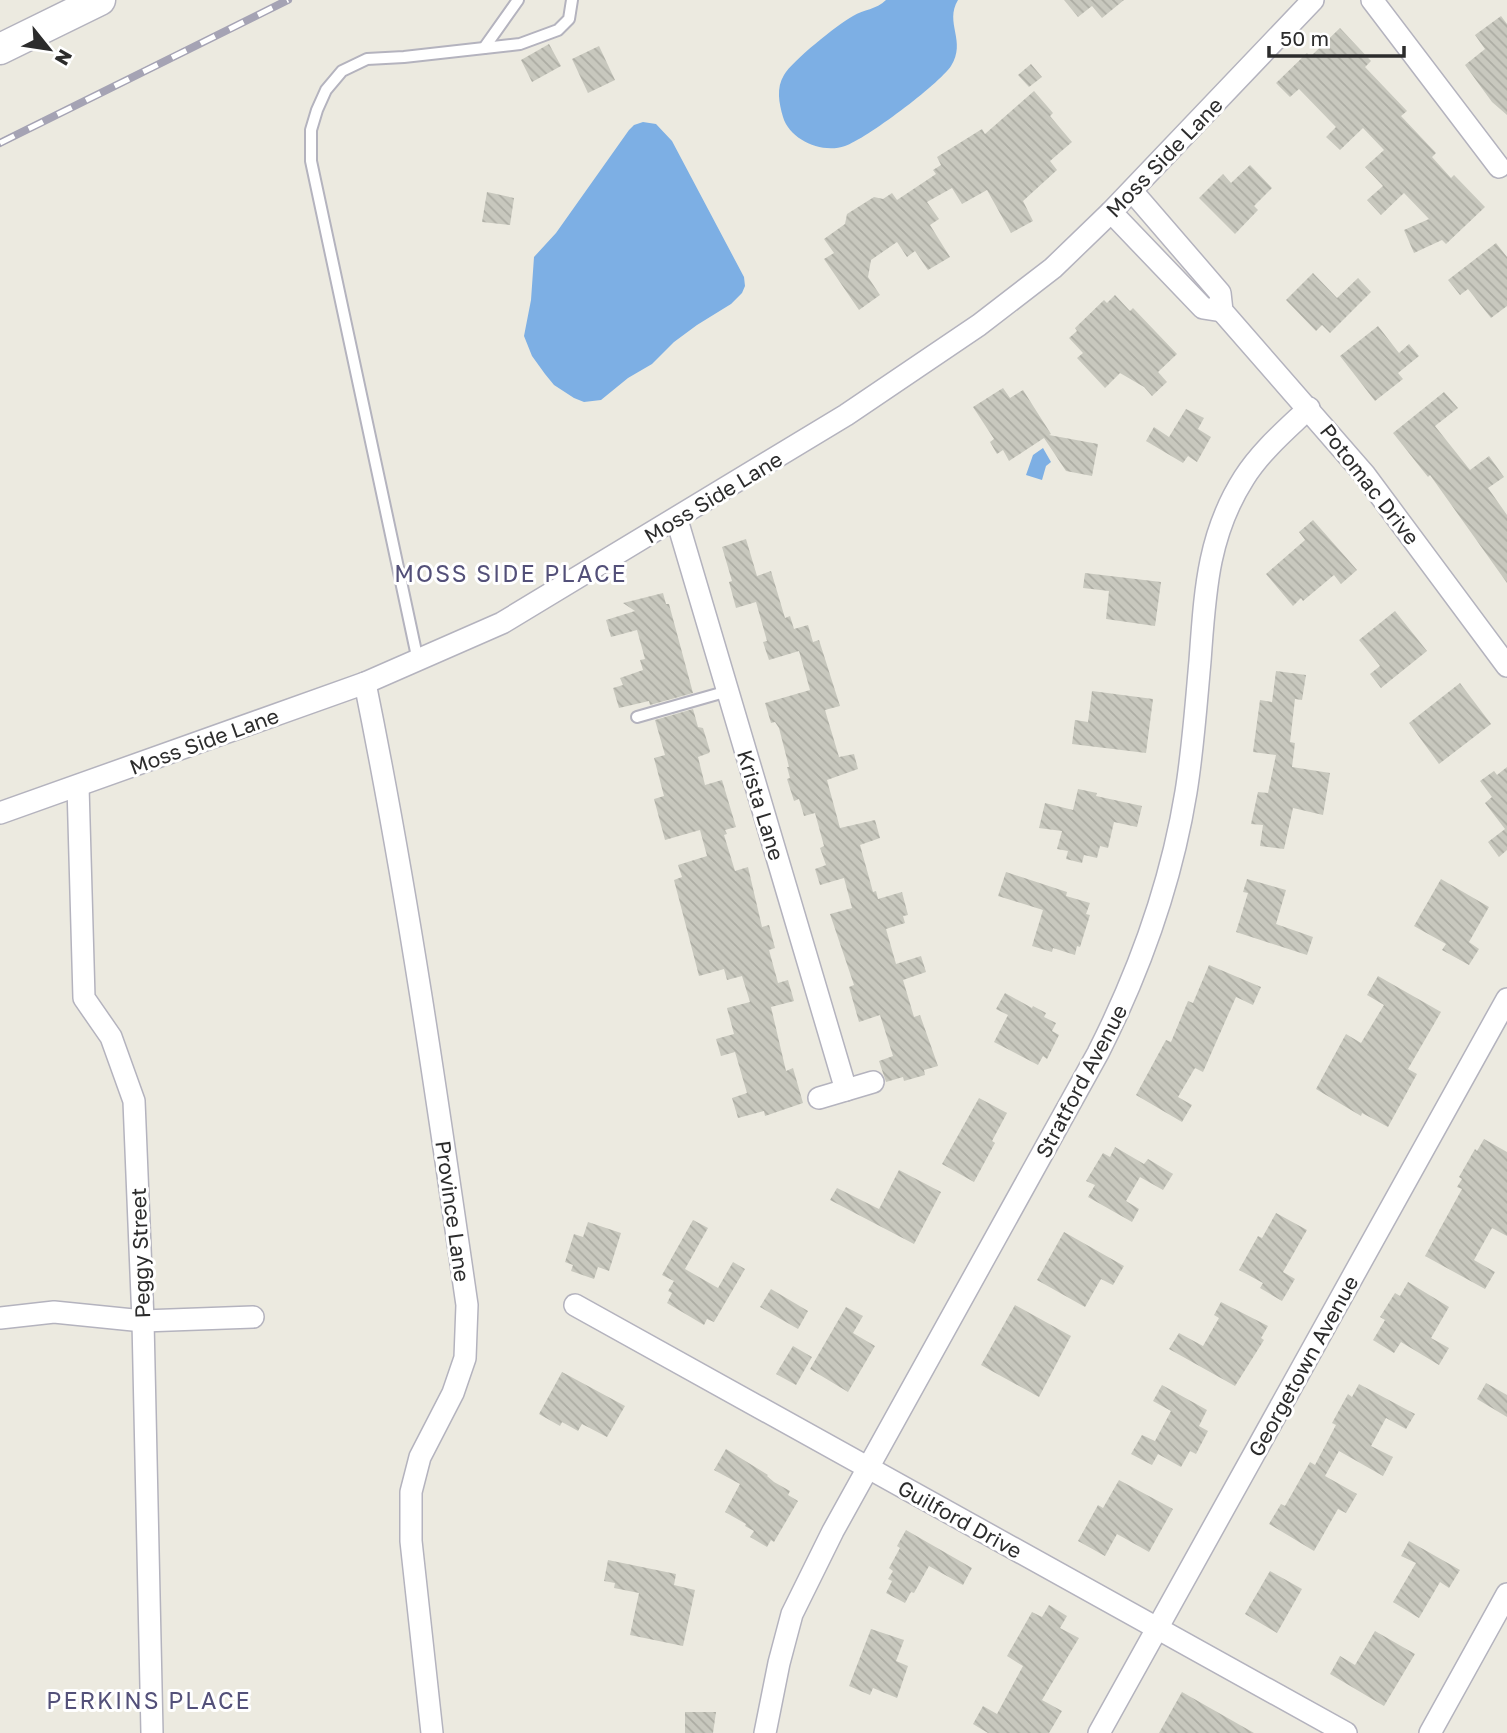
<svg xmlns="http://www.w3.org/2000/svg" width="1507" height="1733" font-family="'Golos Text',sans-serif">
  <defs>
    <pattern id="building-back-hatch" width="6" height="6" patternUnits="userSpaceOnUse" patternTransform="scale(1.75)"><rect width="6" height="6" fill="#c8c8be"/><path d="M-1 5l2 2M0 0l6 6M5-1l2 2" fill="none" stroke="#acaca3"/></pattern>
  </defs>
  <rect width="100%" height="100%" fill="#eceae0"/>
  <!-- water -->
  <g fill="#7dafe4">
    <path d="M886,0H958C944,23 967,41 951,66C938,85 866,139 845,146C822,154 790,140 783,117C779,103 776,88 784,75C792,61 837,25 853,16C864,9 876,10 886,0Z"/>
    <path d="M643,122L656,124L672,141L744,277L745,286L742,293L731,304L697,325L674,342L652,364L628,378L601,400L584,402L574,398L554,385L545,374L532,356L524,336L531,300L534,257L556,233L629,130L634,125Z"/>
    <path d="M1043,448L1051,462L1046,466L1042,480L1026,475L1033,455Z"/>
  </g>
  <!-- building -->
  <g fill="url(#building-back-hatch)">
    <path d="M1064,0H1124L1102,18L1092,6L1078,17Z"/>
    <path d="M1501,16L1507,24V115L1492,102L1465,65L1485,49L1475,35Z"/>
    <path d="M1340,28L1371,61L1365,67L1407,111L1401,116L1436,153L1432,157L1451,178L1454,175L1485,207L1446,244L1442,240L1414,253L1404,230L1429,219L1404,193L1381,215L1367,200L1383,186L1365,167L1384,150L1363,128L1340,150L1326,137L1336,127L1299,89L1290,97L1276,83L1307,53L1310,57Z"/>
    <path d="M549,44L561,66L532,82L521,60Z"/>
    <path d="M599,46L615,80L588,93L572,59Z"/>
    <path d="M1031,64L1042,77L1029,87L1018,75Z"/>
    <path d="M1034,91L1053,113L1050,116L1072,142L1050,161L1057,170L1023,201L1033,221L1011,233L987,190L962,204L952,188L927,202L939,219L930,225L950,257L928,270L915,251L907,257L897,242L871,260L868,277L880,295L859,310L824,259L834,253L824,239L845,224L847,214L874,197L883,199L892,193L897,200L936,174L933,170L941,165L937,157L982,129L985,134Z"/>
    <path d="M1250,165L1272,188L1254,206L1258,210L1235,234L1199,198L1223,174L1231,183Z"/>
    <path d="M487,192L514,198L510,225L482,222Z"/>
    <path d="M1496,243L1507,257V306L1491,318L1468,289L1460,295L1448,280Z"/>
    <path d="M1313,273L1337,298L1358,278L1371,292L1330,333L1322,325L1316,331L1286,300Z"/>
    <path d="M1115,295L1130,311L1133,308L1177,354L1158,372L1167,382L1152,396L1144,387L1120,373L1105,388L1077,358L1083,353L1069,338L1077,331L1075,328L1104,300L1107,303Z"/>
    <path d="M1378,326L1399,353L1409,344L1419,356L1398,373L1403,379L1375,401L1340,356Z"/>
    <path d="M1003,388L1010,398L1023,390L1051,434L1049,435L1098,444L1092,476L1066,471L1044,438L1009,461L1003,450L997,454L990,442L994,439L973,407Z"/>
    <path d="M1444,392L1458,408L1435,426L1470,470L1489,456L1504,477L1488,488L1507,515V583L1430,475L1428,477L1393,433Z"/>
    <path d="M1186,409L1204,418L1198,429L1211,437L1197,462L1188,456L1183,463L1146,441L1154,427L1169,437Z"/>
    <path d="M1313,520L1357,570L1341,584L1334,575L1303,601L1301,598L1293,606L1266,574L1305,540L1299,532Z"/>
    <path d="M746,539L757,576L771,571L785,618L790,616L794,629L808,625L813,642L819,640L840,706L825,710L839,757L854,754L858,769L827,780L840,828L875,820L880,838L860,845L873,892L876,891L878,899L902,892L908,915L903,916L905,923L886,929L896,964L921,956L926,972L903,980L914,1017L920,1015L938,1066L924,1070L925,1075L904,1081L903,1077L886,1082L879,1061L893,1056L880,1015L859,1022L849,987L854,985L830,914L852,908L844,878L820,885L815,869L826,865L820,848L824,846L815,813L804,816L799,799L794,801L787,779L790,778L787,767H789L779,728L775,722L771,723L765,703L810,690L799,651L769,660L763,642L767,641L756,602L736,608L729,582L732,581L722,547Z"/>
    <path d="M1085,573L1161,582L1155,626L1106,619L1109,591L1083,588Z"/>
    <path d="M663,593L666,604H669L693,693L650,705L649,701L619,708L613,688L623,685L620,678L643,670L640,660L645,659L637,630L611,637L606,620L635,611L623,603Z"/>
    <path d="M1395,611L1427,651L1381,688L1370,674L1380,666L1359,640Z"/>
    <path d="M1276,671L1306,675L1302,700L1295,699L1290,742L1295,743L1292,767L1330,773L1323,815L1293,808L1284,849L1260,846L1263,825L1251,824L1258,792L1268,793L1276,755L1253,752L1260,700L1272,702Z"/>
    <path d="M1460,683L1491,724L1439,764L1409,723Z"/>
    <path d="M1092,691L1153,699L1146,753L1072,744L1075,720L1088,722Z"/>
    <path d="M693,709L698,727L703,728L710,751L709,753L698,757L705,785L722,780L736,827L725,830L727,834L724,835L735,871L748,867L762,927L769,925L775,948L769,950L778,983L788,980L794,1001L771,1007L786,1071L793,1068L803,1103L765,1116L764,1111L738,1118L732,1098L747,1093L735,1052L721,1056L716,1039L734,1034L727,1008L750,1002L742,976L727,980L724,969L699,976L674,880L682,877L678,865L707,856L700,830L665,840L654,799L664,796L654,758L665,755L655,720Z"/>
    <path d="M1507,767V850L1499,857L1488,842L1505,829L1485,803L1492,797L1480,781L1494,771L1497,775Z"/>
    <path d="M1078,789L1097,793L1096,796L1142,806L1137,827L1114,822L1108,848L1100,846L1097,858L1084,855L1082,863L1066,859L1068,851L1057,849L1062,831L1039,828L1045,803L1073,810Z"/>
    <path d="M1006,872L1067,892L1066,896L1090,903L1086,914L1090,915L1080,947L1077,946L1075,955L1053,948L1052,952L1032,946L1043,910L998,896Z"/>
    <path d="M1247,879L1286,890L1276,924L1313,937L1307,955L1236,932L1248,893L1243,892Z"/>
    <path d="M1441,879L1489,907L1469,942L1479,949L1469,965L1442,950L1446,944L1414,926Z"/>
    <path d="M1209,965L1261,987L1253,1005L1236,997L1203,1072L1195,1068L1178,1097L1192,1105L1182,1122L1136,1095L1166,1040L1171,1042L1188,1001L1193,1003Z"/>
    <path d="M1378,976L1441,1012L1408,1069L1417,1074L1388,1127L1362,1113L1361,1116L1316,1089L1346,1034L1361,1043L1384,1005L1367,995Z"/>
    <path d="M1005,993L1032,1008L1033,1006L1046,1013L1044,1017L1056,1023L1052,1031L1059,1035L1047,1059L1043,1056L1038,1065L994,1042L1008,1015L996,1009Z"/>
    <path d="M979,1098L1007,1113L992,1141L995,1143L974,1182L942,1164Z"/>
    <path d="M1484,1139L1507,1152V1236L1492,1228L1474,1260L1495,1272L1485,1289L1425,1256L1462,1189L1457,1187L1462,1179L1459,1177L1475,1149L1477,1151Z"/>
    <path d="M1115,1147L1144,1164L1148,1159L1173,1174L1163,1190L1140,1177L1126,1201L1139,1209L1132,1222L1088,1197L1095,1185L1086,1181L1103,1153L1110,1157Z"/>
    <path d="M899,1170L941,1192L914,1244L830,1200L837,1188L879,1209Z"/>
    <path d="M1276,1213L1307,1230L1283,1272L1295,1279L1282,1301L1260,1288L1263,1283L1239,1270L1258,1236L1262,1238Z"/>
    <path d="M693,1220L708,1228L685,1269L718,1288L733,1262L745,1269L714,1322L707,1319L704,1325L667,1303L672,1293L668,1291L674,1281L662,1275Z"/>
    <path d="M588,1222L621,1233L609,1271L598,1267L594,1279L571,1271L573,1265L565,1262L574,1234L583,1237Z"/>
    <path d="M1064,1232L1124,1266L1113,1285L1101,1279L1085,1307L1037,1280Z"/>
    <path d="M1408,1282L1449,1307L1431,1338L1449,1348L1439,1365L1401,1342L1394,1353L1373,1340L1385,1320L1380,1317L1395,1293L1400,1296Z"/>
    <path d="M771,1289L808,1311L798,1329L760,1307Z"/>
    <path d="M1221,1302L1268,1326L1261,1338L1264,1340L1235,1386L1169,1349L1179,1333L1203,1346L1219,1318L1214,1315Z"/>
    <path d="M1015,1305L1071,1336L1039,1397L981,1365Z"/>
    <path d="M846,1307L863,1316L853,1333L875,1346L848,1392L810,1369Z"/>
    <path d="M793,1346L812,1357L796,1385L776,1374Z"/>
    <path d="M562,1372L625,1406L607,1437L582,1424L578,1431L562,1422L560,1426L539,1414Z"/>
    <path d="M1486,1383L1507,1395V1417L1477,1399Z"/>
    <path d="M1359,1384L1415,1414L1406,1429L1386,1418L1371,1446L1393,1457L1383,1476L1339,1451L1325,1476L1357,1494L1346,1513L1338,1509L1314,1551L1269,1524L1281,1504L1285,1506L1310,1462L1315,1465L1336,1425L1332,1423L1348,1394L1352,1397Z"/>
    <path d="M1162,1385L1207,1410L1199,1426L1208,1431L1196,1454L1190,1451L1181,1467L1158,1454L1152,1465L1131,1454L1142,1435L1155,1441L1171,1411L1153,1401Z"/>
    <path d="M726,1449L768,1475L767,1476L774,1482L790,1491L788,1495L798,1501L774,1542L771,1540L767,1547L750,1537L754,1531L745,1526L746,1524L725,1512L740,1484L714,1470Z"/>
    <path d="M1119,1480L1173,1509L1149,1552L1117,1534L1105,1556L1078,1541L1098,1505L1103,1508Z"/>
    <path d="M906,1530L972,1568L963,1585L929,1566L914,1593L911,1592L905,1603L886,1593L892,1581L888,1579L893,1571L889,1568L900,1548L897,1546Z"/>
    <path d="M1409,1541L1460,1570L1449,1588L1440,1582L1419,1618L1393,1602L1416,1563L1401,1556Z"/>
    <path d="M608,1560L676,1574L674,1585L695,1590L683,1646L630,1635L639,1593L614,1588L615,1583L604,1581Z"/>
    <path d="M1270,1571L1302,1589L1277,1633L1245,1614Z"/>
    <path d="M1049,1605L1067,1616L1060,1628L1079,1638L1042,1700L1062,1711L1049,1733H988L973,1724L983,1706L997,1714L1023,1666L1007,1656L1032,1612L1042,1617Z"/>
    <path d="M871,1629L904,1640L896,1661L908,1666L897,1698L873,1688L870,1695L849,1686Z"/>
    <path d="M1375,1631L1415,1654L1384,1706L1330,1674L1340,1656L1355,1665Z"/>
    <path d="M1182,1692L1254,1733H1159Z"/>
    <path d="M685,1712H716L713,1733H685Z"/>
  </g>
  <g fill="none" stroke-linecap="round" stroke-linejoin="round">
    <!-- service casing -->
    <g stroke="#b4b3be" stroke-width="14">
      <g id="service">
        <path d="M484,48L518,0"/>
        <path d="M418,661L311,161V130L317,110L326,90L342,71L367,59L404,57L520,44L558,30L569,19L572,0"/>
        <path d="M637,717L728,691"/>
      </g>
    </g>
    <!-- minor casing -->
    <g stroke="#b4b3be" stroke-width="24">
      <g id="minor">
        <path d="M1372,0L1499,167"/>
        <path d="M1132,191L1220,293L1222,311L1365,475L1507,666"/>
        <path d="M1111,212L1203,308L1222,311"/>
        <path d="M677,520L846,1090"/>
        <path d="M365,683C407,889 437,1097 467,1305L465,1358L453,1393L420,1457L411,1492V1541L432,1733"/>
        <path d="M78,786L84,998L111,1037L134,1101L143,1321L152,1733"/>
        <path d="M0,813L365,683L502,623L846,415L979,325L1053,268L1111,212L1313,0"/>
        <path d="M819,1098L873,1082"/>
        <path d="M575,1305L1346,1733"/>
        <path d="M0,1318L54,1312L143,1321L253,1317"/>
        <path d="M765,1733L779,1663L792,1614L833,1531L1098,1053C1140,970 1171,884 1186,792C1193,749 1196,705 1200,661C1205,594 1207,536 1244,478C1261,451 1286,430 1309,408"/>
        <path d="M1099,1733L1507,999"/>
        <path d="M1430,1733L1507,1594"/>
      </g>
    </g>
    <!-- secondary casing -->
    <g stroke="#b4b3be" stroke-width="33">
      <path id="secondary" d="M0,49L100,0"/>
    </g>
    <!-- service -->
    <use href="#service" stroke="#fff" stroke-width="10"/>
    <!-- minor -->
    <use href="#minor" stroke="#fff" stroke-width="21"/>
    <!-- secondary -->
    <use href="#secondary" stroke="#fff" stroke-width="30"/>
    <!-- rail casing -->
    <g stroke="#a5a3b4" stroke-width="8">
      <path id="rail" d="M0,143L288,0"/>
    </g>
    <!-- rail -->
    <use href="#rail" stroke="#fff" stroke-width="5" stroke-dasharray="16" stroke-linecap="butt"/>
  </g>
  <g text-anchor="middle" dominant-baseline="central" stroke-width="6" stroke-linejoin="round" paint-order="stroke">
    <!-- street labels -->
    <g font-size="21" fill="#2c2c2c" stroke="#fff">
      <text transform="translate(1164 157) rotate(-46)">Moss Side Lane</text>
      <text transform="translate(1370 484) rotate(52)">Potomac Drive</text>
      <text transform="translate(713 497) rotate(-31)">Moss Side Lane</text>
      <text transform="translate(204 741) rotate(-20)">Moss Side Lane</text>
      <text transform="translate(761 805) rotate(73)">Krista Lane</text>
      <text transform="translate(1081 1081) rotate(-62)">Stratford Avenue</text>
      <text transform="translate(453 1211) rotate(82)">Province Lane</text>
      <text transform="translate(140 1253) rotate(-92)">Peggy Street</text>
      <text transform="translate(1303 1366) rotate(-61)">Georgetown Avenue</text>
      <text transform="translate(960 1519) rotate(29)">Guilford Drive</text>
    </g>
    <!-- neighbourhood labels -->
    <g font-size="23" letter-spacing="2" fill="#535079" stroke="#fff">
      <text x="511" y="573">MOSS SIDE PLACE</text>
      <text x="149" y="1700">PERKINS PLACE</text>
    </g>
  </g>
  <!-- north arrow -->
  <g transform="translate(49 49) rotate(120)" stroke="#ffffff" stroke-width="5" paint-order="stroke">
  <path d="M0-5L12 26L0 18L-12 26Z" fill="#2c2c2c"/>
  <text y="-10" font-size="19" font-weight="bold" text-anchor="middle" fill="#2c2c2c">N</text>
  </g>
  <!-- scale -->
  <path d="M1269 46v10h135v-10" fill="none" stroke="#2c2c2c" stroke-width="3.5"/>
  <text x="1280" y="46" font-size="21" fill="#2c2c2c" stroke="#ffffff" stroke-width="5" paint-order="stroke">50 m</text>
</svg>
